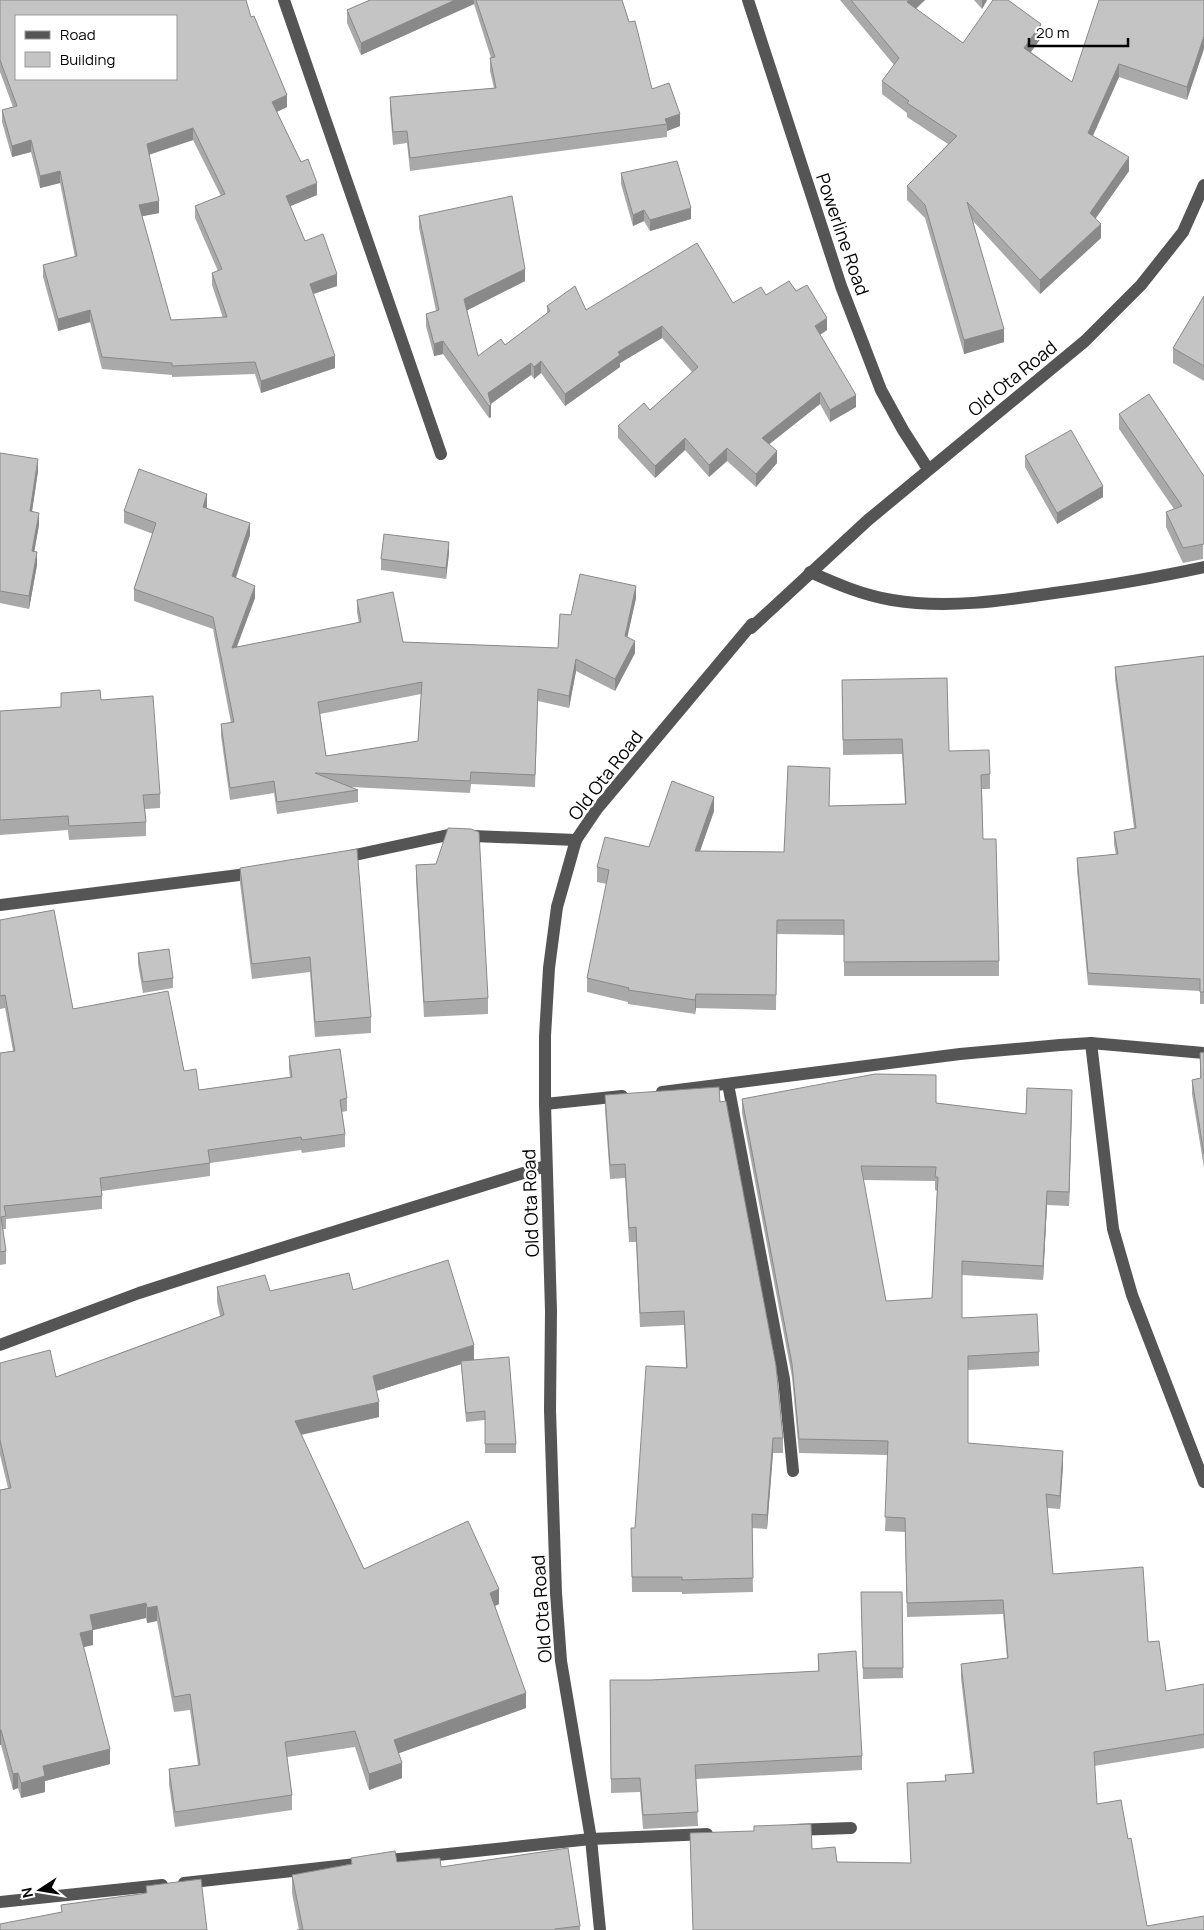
<svg xmlns="http://www.w3.org/2000/svg" width="1204" height="1930" font-family="Manrope,sans-serif">
  <rect width="100%" height="100%" fill="#fff"/>
  <g fill="none" stroke-linecap="round" stroke-linejoin="round">
    <!-- minor -->
    <g stroke="#555" stroke-width="12">
      <path d="M284,0L441,454"/>
      <path d="M748,0L841,286L881,390L903,430L928,469"/>
      <path d="M810,572C837,584 862,595 892,600C946,609 1001,601 1054,593C1105,586 1154,578 1204,567"/>
      <path d="M341,858L448,835L576,840"/>
      <path d="M0,905L255,873"/>
      <path d="M1091,1043L1113,1229L1132,1295L1204,1482"/>
      <path d="M728,1084L784,1379L793,1471"/>
      <path d="M662,1092L960,1054L1060,1045L1091,1043L1204,1053"/>
      <path d="M545,1104L622,1096"/>
      <path d="M0,1345L139,1293L201,1273L546,1166"/>
      <path d="M794,1830L851,1828"/>
      <path d="M380,1861L591,1839L707,1834"/>
      <path d="M184,1883L356,1864"/>
      <path d="M0,1902L162,1885"/>
      <path d="M600,1930L591,1839L561,1661L556,1593L550,1410L551,1311L545,1104V1036L549,968L557,907L576,840L597,809L752,624L751,628L868,520L1085,341L1141,285L1183,232L1204,185"/>
    </g>
  </g>
  <!-- wall -->
  <g fill="#a9a9a9" fill-rule="evenodd">
    <path d="M0,0L251,17L287,107L277,112L317,195L290,206L305,241L337,286L313,294L335,368L261,393L255,374L172,377V375L102,369L90,322L58,331L43,277V265L75,257L60,183L40,188L31,152L12,157L2,122V110L13,107L0,72ZM193,140L221,196L195,206V218L218,271L212,273V285L223,318L171,320L142,216L159,213L149,155Z"/>
    <path d="M370,0H622L652,89L680,126L667,131V137L410,171L407,143L393,145L390,110V97L494,88L490,71V58H491L474,4L361,55L347,23V10Z"/>
    <path d="M840,0H925L916,9L963,43L1041,38L1031,52L1072,82L1204,0L1187,100L1119,77L1093,136L1129,171L1096,218L1101,238L1040,294L973,221L1004,342L964,354L925,218L907,200V186L948,144L907,117V113L882,94V81L894,65Z"/>
    <path d="M974,0H987L982,9Z"/>
    <path d="M621,173L691,219L650,231L644,221L633,226L621,184Z"/>
    <path d="M419,216L525,281L467,310L478,356L505,345L547,313V306L586,310L733,303L766,295L796,291L827,330L820,335L856,407L830,422L820,404L769,444L777,463L756,487L727,461L709,477L685,450L655,478L618,438V426L650,410L692,372L662,338L620,363V367L565,406L541,373L534,379L531,375L490,404L491,417L489,418L443,354L434,356L426,326V314L436,311L419,228Z"/>
    <path d="M1204,296V381L1173,363V348Z"/>
    <path d="M1119,414L1204,476L1203,559L1183,563L1166,527V512L1174,509L1119,429Z"/>
    <path d="M0,453L38,471L32,512L39,525L34,552L37,565L29,609L0,603Z"/>
    <path d="M1025,456L1103,497L1057,524L1025,467Z"/>
    <path d="M207,506V508L250,535L236,578L255,598L236,647L359,623L357,612V600L403,642L558,648L571,615L636,598L627,637L635,653L615,691L576,671L569,708L538,701L535,787L471,784L470,793L351,787L358,790V802L277,814L274,793L230,800L221,736V724L231,723L213,629L134,601V589L153,534L124,523V511ZM421,694L418,741L326,756L320,714Z"/>
    <path d="M449,553L446,579L381,570V559Z"/>
    <path d="M1204,656V1004H1200V991L1088,985L1077,870V858L1116,855L1114,844V832L1134,828L1115,679V667Z"/>
    <path d="M842,680L949,751L990,774V789H982L983,839L999,961V976H844V935L777,934L776,1010L696,1008L695,1014L628,1004V1002L587,992V978L607,884L597,882V867L649,847L714,811L700,851L784,852L830,782L829,806L905,804L902,754L843,755Z"/>
    <path d="M61,693L101,700L160,794V808L145,809L146,822V836L69,840L68,830L0,835V711L61,707Z"/>
    <path d="M436,864L488,998V1014L424,1017L416,880V865Z"/>
    <path d="M240,868L371,1017V1033L315,1037L310,972L252,979L240,883Z"/>
    <path d="M0,920L73,1009L184,1071L199,1090L290,1077L289,1069V1056L347,1098V1111L342,1112L345,1134V1147L302,1153L301,1150L210,1163V1176L102,1191V1209L6,1219V1229H3L6,1251V1264L0,1265V1053L13,1051L5,1008L0,1009Z"/>
    <path d="M138,953L173,978V988L143,993L138,964Z"/>
    <path d="M1204,1052V1168L1192,1094V1080L1200,1078V1053Z"/>
    <path d="M605,1095L720,1102L783,1438V1453H773L767,1529L752,1528L753,1592L682,1594V1592H632L631,1528H635L686,1368L684,1325L640,1327L636,1242H629L625,1178L610,1179L605,1110Z"/>
    <path d="M742,1099L936,1103L1026,1114L1072,1104L1069,1206L1047,1205L1043,1280L962,1275V1318L1039,1352V1366L968,1370V1443L1063,1465L1060,1509L1047,1508L1053,1574L1148,1642L1166,1691L1204,1684V1748L1094,1766L1097,1804L1128,1839L1147,1926L1204,1930H693L690,1833L812,1849L837,1862L911,1863L907,1783L945,1781V1775L972,1773L961,1678V1664L1007,1658L1003,1614L907,1617L905,1532L885,1531L888,1455L799,1453L792,1377L742,1113ZM863,1180L935,1181V1190L937,1191L932,1298L886,1301Z"/>
    <path d="M217,1287L270,1291L353,1290L474,1360L516,1444V1453H485V1420L466,1422L461,1364L376,1391L379,1417L301,1435L364,1569L499,1604L495,1606L526,1708L398,1753L402,1778L369,1790L355,1747L287,1757L292,1795V1810L175,1827L169,1784V1769L198,1765L190,1710L174,1712L157,1621L147,1623L146,1618L93,1630V1645L83,1647L110,1764L45,1781V1792L21,1798L18,1788L13,1790L1,1745H0V1490L8,1488L0,1455V1363L56,1377L220,1316L217,1302Z"/>
    <path d="M861,1592H902L903,1678L863,1679Z"/>
    <path d="M818,1654L862,1756V1770L696,1779L698,1826L643,1829L640,1792L611,1793L610,1680H651L818,1671Z"/>
    <path d="M351,1858L441,1867L580,1926V1930H297H299L292,1893V1875L351,1864Z"/>
  </g>
  <!-- shaded-wall -->
  <g fill="#898989">
    <path d="M455,0H474V4L361,55V43Z"/>
    <path d="M910,0H925L907,16V2Z"/>
    <path d="M982,0H987L982,9Z"/>
    <path d="M1041,24V38L1024,61V48Z"/>
    <path d="M1204,36V49L1187,100V87Z"/>
    <path d="M1119,64V77L1088,146V133Z"/>
    <path d="M287,95V107L272,114V102Z"/>
    <path d="M680,114V126L667,131V124L665,119Z"/>
    <path d="M193,128V140L147,155V144Z"/>
    <path d="M31,140V152L12,157V146Z"/>
    <path d="M1129,157V171L1090,226V213Z"/>
    <path d="M60,171V183L40,188V176Z"/>
    <path d="M317,183V195L286,208V196Z"/>
    <path d="M159,201V213L139,217V205Z"/>
    <path d="M691,208V219L650,231V220Z"/>
    <path d="M644,210V221L633,226V215Z"/>
    <path d="M1101,224V238L1040,294V280Z"/>
    <path d="M525,269V281L464,312V299Z"/>
    <path d="M337,274V286L310,295V284Z"/>
    <path d="M90,310V322L58,331V319Z"/>
    <path d="M827,318V330L815,338V326Z"/>
    <path d="M662,326V338L620,363V367L565,406V394L618,352Z"/>
    <path d="M1004,329V342L964,354V340Z"/>
    <path d="M443,341V354L434,356V344Z"/>
    <path d="M335,356V368L261,393V381Z"/>
    <path d="M541,361V373L534,379V367Z"/>
    <path d="M531,363V375L488,406V393Z"/>
    <path d="M820,392V404L762,450V438Z"/>
    <path d="M856,395V407L830,422V410Z"/>
    <path d="M491,405V417L489,418V406Z"/>
    <path d="M685,438V450L655,478V466Z"/>
    <path d="M727,448V461L709,477V465Z"/>
    <path d="M777,451V463L756,487V474Z"/>
    <path d="M38,459V471L30,524V511Z"/>
    <path d="M1103,486V497L1057,524V513Z"/>
    <path d="M207,494V506L203,519V507Z"/>
    <path d="M39,513V525L32,564V551Z"/>
    <path d="M250,523V535L232,588V576Z"/>
    <path d="M449,542V553L446,579V568Z"/>
    <path d="M37,552V565L29,609V596Z"/>
    <path d="M255,586V598L232,660V648Z"/>
    <path d="M636,586V598L625,648V636Z"/>
    <path d="M635,641V653L615,691V679Z"/>
    <path d="M576,659V671L569,708V696Z"/>
    <path d="M714,797V811L695,865V851Z"/>
    <path d="M696,994V1008L695,1014V1000Z"/>
    <path d="M1072,1090V1104L1069,1206V1192Z"/>
    <path d="M1047,1191V1205L1043,1280V1266Z"/>
    <path d="M474,1345V1360L373,1392V1376Z"/>
    <path d="M379,1402V1417L295,1436V1421Z"/>
    <path d="M773,1438V1453L767,1529V1515Z"/>
    <path d="M1063,1451V1465L1060,1509V1496Z"/>
    <path d="M499,1589V1604L490,1608V1593Z"/>
    <path d="M146,1603V1618L93,1630V1645L80,1648V1633L90,1615Z"/>
    <path d="M157,1606V1621L147,1623V1608Z"/>
    <path d="M526,1693V1708L394,1755V1740Z"/>
    <rect x="0" y="1730" width="1" height="15"/>
    <path d="M110,1749V1764L45,1781V1792L21,1798V1783L43,1766Z"/>
    <path d="M402,1763V1778L369,1790V1774Z"/>
    <path d="M18,1773V1788L13,1790V1774Z"/>
  </g>
  <!-- building -->
  <g fill="#c4c4c4" stroke="#898989" fill-rule="evenodd">
    <path d="M0,0H246L251,17L254,16L287,95L272,102L301,162L308,159L317,183L286,196L305,241L323,234L337,274L310,284L335,356L261,381L255,362L172,366V363L102,357L90,310L58,319L43,265L77,256L60,171L40,176L31,140L12,146L2,110L17,106L0,60ZM16,16H176V79H16ZM193,128L225,194L195,206L222,269L212,273L227,317L171,320L139,205L159,201L147,144Z"/>
    <path d="M370,0H455L361,43L347,10Z"/>
    <path d="M476,0H622L629,22L635,21L652,89L669,83L680,114L665,119L667,124L410,158L407,131L393,132L390,97L496,88L490,58L495,57Z"/>
    <path d="M851,0H910L907,2L963,43L993,0H1008L1041,24L1024,48L1072,82L1099,0H1204V36L1187,87L1119,64L1088,133L1129,157L1090,213L1101,224L1040,280L967,202L1004,329L964,340L925,205L907,186L957,136L907,103L909,101L882,81L899,58Z"/>
    <path d="M677,161L691,208L650,220L644,210L633,215L621,173Z"/>
    <path d="M512,196L525,269L464,299L478,356L501,339L505,345L550,311L547,306L575,286L586,310L697,243L733,303L761,287L766,295L789,281L796,291L807,285L827,318L815,326L856,395L830,410L820,392L762,438L777,451L756,474L727,448L709,465L685,438L655,466L618,426L644,403L650,410L698,367L662,326L618,352L620,355L565,394L541,361L534,367L531,363L488,393L491,405L489,406L443,341L434,344L426,314L439,310L419,216Z"/>
    <path d="M1204,296V366L1173,348Z"/>
    <path d="M1149,394L1204,476V544L1183,548L1166,512L1182,506L1119,414Z"/>
    <path d="M1071,430L1103,486L1057,513L1025,456Z"/>
    <path d="M0,453L38,459L30,511L39,513L32,551L37,552L29,596L0,591Z"/>
    <path d="M139,469L207,494L203,507L250,523L232,576L255,586L232,648L361,622L357,600L393,592L403,642L558,648L560,614L571,615L580,574L636,586L625,636L635,641L615,679L576,659L569,696L538,689L535,775L471,772L470,781L315,773L358,790L277,802L274,781L230,788L221,724L234,722L213,617L134,589L156,523L124,511ZM422,682L418,741L326,756L318,702Z"/>
    <path d="M384,534L449,542L446,568L381,559Z"/>
    <path d="M1204,656V992H1200V979L1088,973L1077,858L1118,854L1114,832L1136,828L1115,667Z"/>
    <path d="M947,678L949,751L989,750L990,774L981,775L983,839H996L999,961L844,962V920H777L776,995L696,994L695,1000L628,990L629,988L587,978L609,870L597,867L605,837L649,847L672,781L714,797L695,851L784,852L788,766L830,768L829,806L906,804L902,739L843,740L842,680Z"/>
    <path d="M100,690L101,700L153,696L160,794L143,795L146,822L69,826L68,816L0,820V711L61,707V693Z"/>
    <path d="M448,828L471,829L479,832L488,998L424,1002L416,865L436,864Z"/>
    <path d="M357,849L371,1017L315,1022L310,957L252,964L240,868Z"/>
    <path d="M54,910L73,1009L168,991L184,1071L196,1069L199,1090L292,1077L289,1056L340,1049L347,1098L340,1100L345,1134L302,1140L301,1137L208,1150L210,1163L100,1178L102,1196L4,1206L6,1216L1,1217L6,1251L0,1252V1053L15,1051L5,995L0,996V920Z"/>
    <path d="M169,949L173,978L143,982L138,953Z"/>
    <path d="M1204,1052V1154L1192,1080L1201,1078L1200,1053Z"/>
    <path d="M875,1074L936,1075V1103L1026,1114L1027,1088L1072,1090L1069,1192L1047,1191L1043,1266L962,1261V1318L1037,1314L1039,1352L968,1356V1443L1063,1451L1060,1496L1046,1494L1053,1574L1143,1567L1148,1642L1159,1641L1166,1691L1204,1684V1734L1094,1752L1097,1804L1121,1800L1128,1839L1131,1838L1147,1926L1204,1916V1930H693L690,1833L754,1831V1826L811,1824L812,1849L835,1847L837,1862L911,1863L907,1783L946,1781L945,1775L974,1773L961,1664L1008,1658L1003,1600L907,1603L905,1518L885,1517L888,1441L799,1439L792,1364L742,1099ZM861,1166L936,1167L935,1177H938L932,1298L886,1301Z"/>
    <path d="M719,1087L720,1102L726,1101L776,1366L783,1438H773L767,1515L752,1514L753,1578L682,1580V1577H632L631,1528H635L646,1366L687,1368L684,1311L640,1313L636,1227L629,1228L625,1164L610,1165L605,1095Z"/>
    <path d="M448,1260L474,1345L373,1376L379,1402L295,1421L364,1569L468,1521L499,1589L490,1593L526,1693L394,1740L402,1763L369,1774L355,1731L285,1742L292,1795L175,1812L169,1769L200,1765L190,1694L174,1697L157,1606L147,1608L146,1603L90,1615L93,1630L80,1633L110,1749L43,1766L45,1776L21,1783L18,1773L13,1774L1,1730H0V1490L11,1488L0,1440V1363L50,1350L56,1377L224,1315L217,1287L265,1275L270,1291L349,1273L353,1290Z"/>
    <path d="M509,1357L516,1444H485V1411L466,1413L461,1361Z"/>
    <path d="M861,1592H902L903,1668H863Z"/>
    <path d="M856,1651L862,1756L695,1765L698,1812L643,1815L640,1778L611,1779L610,1680H651L819,1671L818,1654Z"/>
    <path d="M568,1848L580,1926L555,1929V1930H297H303L292,1875L352,1864L351,1858L395,1851L397,1862L440,1858L441,1867Z"/>
    <path d="M201,1879L207,1930H0V1924L62,1912L61,1905L147,1893L146,1886Z"/>
  </g>
  <g text-anchor="middle" dominant-baseline="central" stroke-width="5" stroke-linejoin="round" paint-order="stroke">
    <!-- street labels -->
    <g font-size="18" fill="#000" stroke="#fff">
      <text transform="translate(843 234) rotate(71)">Powerline Road</text>
      <text transform="translate(1012 378) rotate(-39)">Old Ota Road</text>
      <text transform="translate(605 775) rotate(-52)">Old Ota Road</text>
      <text transform="translate(530 1203) rotate(-92)">Old Ota Road</text>
      <text transform="translate(541 1609) rotate(-94)">Old Ota Road</text>
    </g>
  </g>
  <!-- legend -->
  <rect x="15" y="15" width="162" height="65" fill="#ffffff" stroke="#999999"/>
  <rect x="25" y="31" width="25" height="8" fill="#555555" stroke="#999999"/>
  <text x="60" y="40" font-size="15" fill="#000000">Road</text>
  <rect x="25" y="52" width="25" height="15" fill="#c4c4c4" stroke="#999999"/>
  <text x="60" y="65" font-size="15" fill="#000000">Building</text>
  <!-- north arrow -->
  <g transform="translate(40 1890) rotate(258)" stroke="#ffffff" stroke-width="4" paint-order="stroke">
  <path d="M0-4L9 19L0 12L-9 19Z" fill="#000000"/>
  <text y="-8" font-size="14" font-weight="bold" text-anchor="middle" fill="#000000">N</text>
  </g>
  <!-- scale -->
  <path d="M1029 38v8h99v-8" fill="none" stroke="#000000" stroke-width="2.5"/>
  <text x="1036" y="38" font-size="15" fill="#000000" stroke="#ffffff" stroke-width="4" paint-order="stroke">20 m</text>
</svg>
